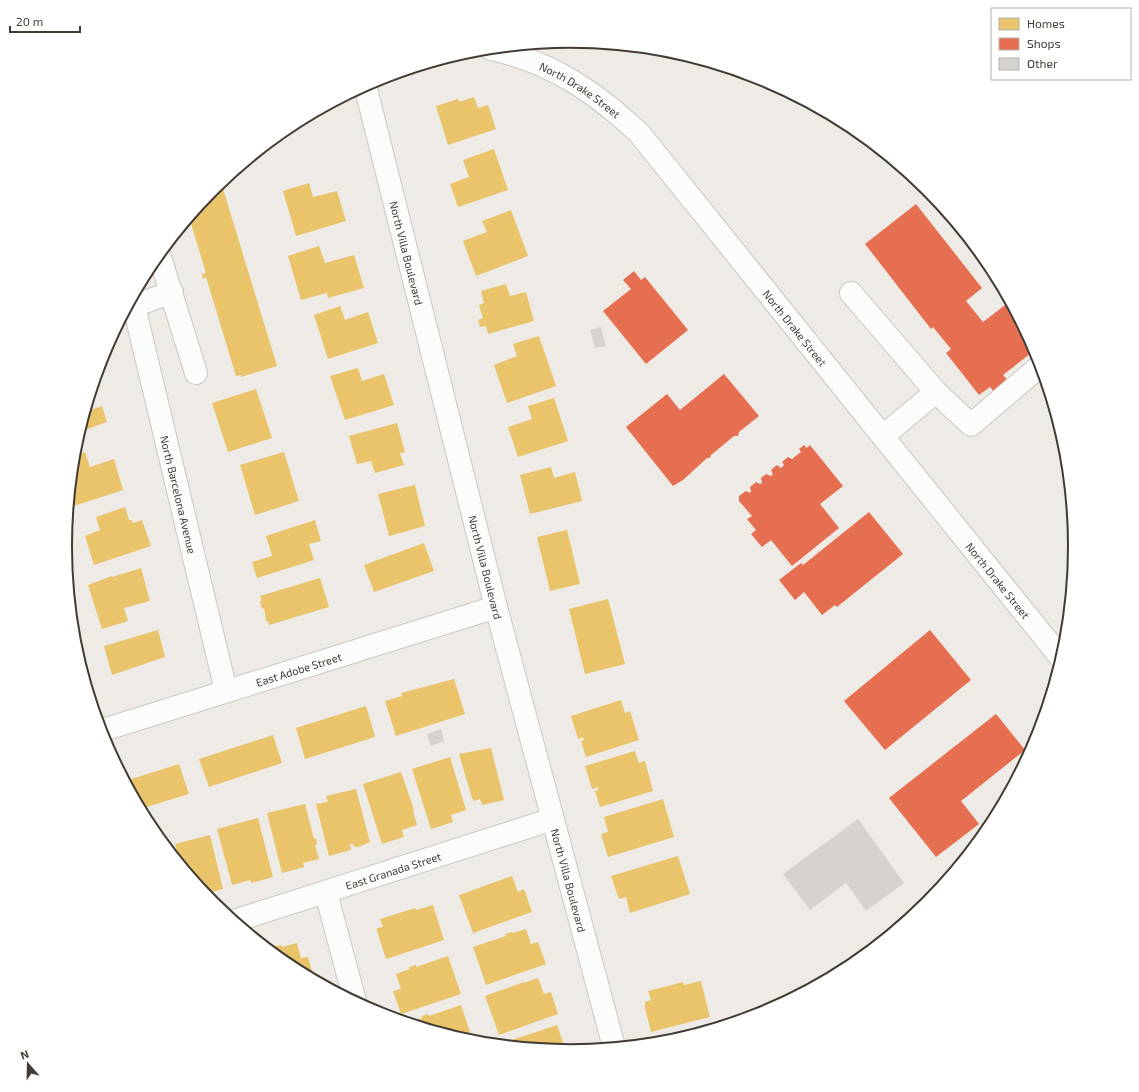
<svg xmlns="http://www.w3.org/2000/svg" width="1139" height="1092" font-family="'Exo 2',sans-serif">
  <rect width="100%" height="100%" fill="#eeebe6"/>
  <!-- homes -->
  <g fill="#e9c46a">
    <path d="M474,97L478,108L488,105L496,129L448,145L436,106L458,99L459,102Z"/>
    <path d="M494,149L508,190L458,207L450,184L469,177L463,160Z"/>
    <path d="M221,182L277,366L241,377V375L236,376L206,277L203,279L202,274L206,273L189,217L213,189Z"/>
    <path d="M309,183L313,197L337,191L346,221L296,236L283,191Z"/>
    <path d="M511,210L528,256L476,276L463,241L487,232L482,221Z"/>
    <path d="M319,246L325,263L354,255L364,288L328,298L327,293L301,300L288,256Z"/>
    <path d="M506,284L510,296L526,292L534,321L488,334L486,326L480,327L478,320L483,318L479,305L484,303L481,291Z"/>
    <path d="M340,306L345,320L368,312L378,343L328,359L314,315Z"/>
    <path d="M539,336L556,386L507,403L494,365L517,356L513,344Z"/>
    <path d="M358,368L362,381L384,374L394,405L345,420L330,376Z"/>
    <path d="M256,389L272,438L228,452L212,403Z"/>
    <path d="M554,398L568,441L518,457L508,427L532,419L528,406Z"/>
    <path d="M102,406L107,422L79,432L85,412Z"/>
    <path d="M397,423L405,452L400,453L404,465L375,473L371,461L357,464L349,436Z"/>
    <path d="M85,452L90,467L114,459L123,490L74,506L70,493L73,456Z"/>
    <path d="M284,452L299,501L255,515L240,465Z"/>
    <path d="M551,467L554,478L575,472L582,501L530,514L520,475Z"/>
    <path d="M415,485L425,526L389,536L378,494Z"/>
    <path d="M125,507L129,520H132L133,523L142,520L151,546L94,565L85,536L100,530L96,517Z"/>
    <path d="M315,520L321,541L309,544L314,560L257,578L252,562L272,556L266,536Z"/>
    <path d="M567,530L580,584L550,591L537,537Z"/>
    <path d="M424,543L434,571L374,592L364,565Z"/>
    <path d="M141,568L150,601L124,608L128,621L102,629L88,585L112,576V577Z"/>
    <path d="M320,578L329,607L269,625L268,621H266L264,608L262,609L260,601H262L260,596Z"/>
    <path d="M608,599L625,664L585,674L569,609Z"/>
    <path d="M158,630L165,657L112,675L104,646Z"/>
    <path d="M454,679L465,714L396,736L385,701L402,696L401,693Z"/>
    <path d="M621,700L625,713L630,711L639,740L586,757L581,741L584,740L583,737L578,739L571,716Z"/>
    <path d="M366,706L375,737L305,759L296,728Z"/>
    <path d="M273,735L282,763L209,787L199,759Z"/>
    <path d="M491,748L504,800L482,805L480,799L474,801L472,798L459,754Z"/>
    <path d="M635,751L639,763L645,761L653,791L600,807L595,791L598,790V787L592,789L585,766Z"/>
    <path d="M450,757L466,810L451,815L453,822L431,829L412,769Z"/>
    <path d="M179,764L189,794L140,809L125,781Z"/>
    <path d="M401,772L414,810L413,811L417,825L402,830L404,837L382,844L363,784Z"/>
    <path d="M356,789L370,842L358,847H354L353,844H350L351,850L329,856L316,804L328,802L326,796Z"/>
    <path d="M663,799L674,837L608,857L601,834L608,832L604,817Z"/>
    <path d="M305,804L314,839L316,838L317,844L315,845L319,859L303,863L304,867L282,873L267,813Z"/>
    <path d="M258,818L273,877L251,883L250,880L232,885L217,829Z"/>
    <path d="M210,835L223,889L205,894L172,854L177,853L175,844Z"/>
    <path d="M678,856L690,894L630,913L626,897L619,899L611,876Z"/>
    <path d="M512,876L518,892L524,889L532,912L473,933L459,895Z"/>
    <path d="M433,905L444,940L386,959L377,931V928L383,927L380,919L415,908L416,910Z"/>
    <path d="M526,929L531,944L538,942L546,964L486,985L473,947L506,936L505,934L511,932L512,933Z"/>
    <path d="M297,943L301,958L308,957L314,979L289,966L269,950L276,948V946L281,945L282,947Z"/>
    <path d="M448,956L461,994L401,1014L393,991L401,989L396,974L410,969L409,967L416,965V967Z"/>
    <path d="M538,978L544,994L551,992L558,1014L499,1035L485,996L524,982V983Z"/>
    <path d="M701,981L710,1017L651,1032L645,1008V1002L651,1000L648,991L683,982L684,985Z"/>
    <path d="M461,1005L473,1041L409,1023L422,1018V1016L428,1014L429,1016Z"/>
    <path d="M557,1025L565,1048L558,1050L500,1044Z"/>
  </g>
  <!-- shops -->
  <g fill="#e76f51">
    <path d="M916,204L982,288L966,301L983,322L1009,302L1035,350L1003,375L1009,382L995,393L990,387L979,395L946,353L951,349L933,327L931,329L865,244Z"/>
    <path d="M634,271L641,280L645,277L688,330L646,364L603,311L631,289L623,280Z"/>
    <path d="M724,374L759,416L739,432L738,436H734L711,455L710,458H707L683,480L673,486L626,427L667,394L680,410Z"/>
    <path d="M804,445L807,448L810,445L843,486L820,504L839,528L792,566L771,540L762,547L751,534L756,530L747,519L752,516L739,501V496L746,491L750,493L751,491L750,487L756,482L760,484L762,483L761,478L766,474L771,476L773,474L771,470L777,465L781,468L784,465L782,462L788,457L792,459L801,452L799,449Z"/>
    <path d="M869,512L903,554L837,607L835,605L822,615L804,592L795,600L779,580L801,563L803,565Z"/>
    <path d="M930,630L971,680L885,750L844,701Z"/>
    <path d="M996,714L1025,750L961,801L979,824L936,857L889,798Z"/>
  </g>
  <!-- building -->
  <g fill="#d6d2cd">
    <path d="M601,327L606,346L595,348L590,330Z"/>
    <path d="M441,729L444,741L431,746L427,734Z"/>
    <path d="M858,819L904,883L866,911L846,883L810,910L783,874Z"/>
  </g>
  <g fill="none" stroke-linecap="round" stroke-linejoin="round">
    <!-- minor casing -->
    <g stroke="#cac7c2" stroke-width="24">
      <g id="minor">
        <path id="s1" d="M491,49C551,62 594,91 639,133L1061,658"/>
        <path id="s2" d="M365,85L496,607L614,1047"/>
        <path d="M159,254L196,373"/>
        <path d="M851,293L936,392"/>
        <path id="s3" d="M132,298L226,691"/>
        <path d="M134,306L172,292"/>
        <path d="M883,436L936,392L971,425L1040,366"/>
        <path id="s4" d="M100,731L496,607"/>
        <path d="M326,893L355,1001"/>
        <path id="s5" d="M234,921L553,819"/>
      </g>
    </g>
    <!-- minor -->
    <use href="#minor" stroke="#fcfcfb" stroke-width="22"/>
  </g>
  <g text-anchor="middle" dominant-baseline="central" stroke-width="4" stroke-linejoin="round" paint-order="stroke">
    <!-- street labels -->
    <g font-size="11" fill="#423b33" stroke="#fff">
      <text stroke="none"><textPath href="#s1" startOffset="99">North Drake Street</textPath></text>
      <text stroke="none"><textPath href="#s2" startOffset="173">North Villa Boulevard</textPath></text>
      <text stroke="none"><textPath href="#s1" startOffset="422">North Drake Street</textPath></text>
      <text stroke="none"><textPath href="#s3" startOffset="202">North Barcelona Avenue</textPath></text>
      <text stroke="none"><textPath href="#s2" startOffset="497">North Villa Boulevard</textPath></text>
      <text stroke="none"><textPath href="#s1" startOffset="746">North Drake Street</textPath></text>
      <text stroke="none"><textPath href="#s4" startOffset="208">East Adobe Street</textPath></text>
      <text stroke="none"><textPath href="#s5" startOffset="167">East Granada Street</textPath></text>
      <text stroke="none"><textPath href="#s2" startOffset="821">North Villa Boulevard</textPath></text>
    </g>
  </g>
  <!-- crop -->
  <path d="M0 0H1139V1092H0ZM72 546a498 498 0 1 1 996 0a498 498 0 1 1-996 0Z" fill="#fff" fill-rule="evenodd"/>
  <path fill="none" stroke="#423b33" stroke-width="2" d="M72 546a498 498 0 1 1 996 0a498 498 0 1 1-996 0Z"/>
  <!-- legend -->
  <rect x="991" y="8" width="140" height="72" fill="#ffffff" stroke="#b3b1ad"/>
  <rect x="999" y="18" width="20" height="12" fill="#e9c46a" stroke="#b3b1ad"/>
  <text x="1027" y="28" font-size="12" fill="#423b33">Homes</text>
  <rect x="999" y="38" width="20" height="12" fill="#e76f51" stroke="#b3b1ad"/>
  <text x="1027" y="48" font-size="12" fill="#423b33">Shops</text>
  <rect x="999" y="58" width="20" height="12" fill="#d6d2cd" stroke="#b3b1ad"/>
  <text x="1027" y="68" font-size="12" fill="#423b33">Other</text>
  <!-- north arrow -->
  <g transform="translate(28 1064) rotate(340)" stroke="#ffffff" stroke-width="3" paint-order="stroke">
  <path d="M0-3L7 15L0 10L-7 15Z" fill="#423b33"/>
  <text y="-6" font-size="11" font-weight="bold" text-anchor="middle" fill="#423b33">N</text>
  </g>
  <!-- scale -->
  <path d="M10 26v6h70v-6" fill="none" stroke="#423b33" stroke-width="2"/>
  <text x="16" y="26" font-size="12" fill="#423b33" stroke="#ffffff" stroke-width="3" paint-order="stroke">20 m</text>
</svg>
